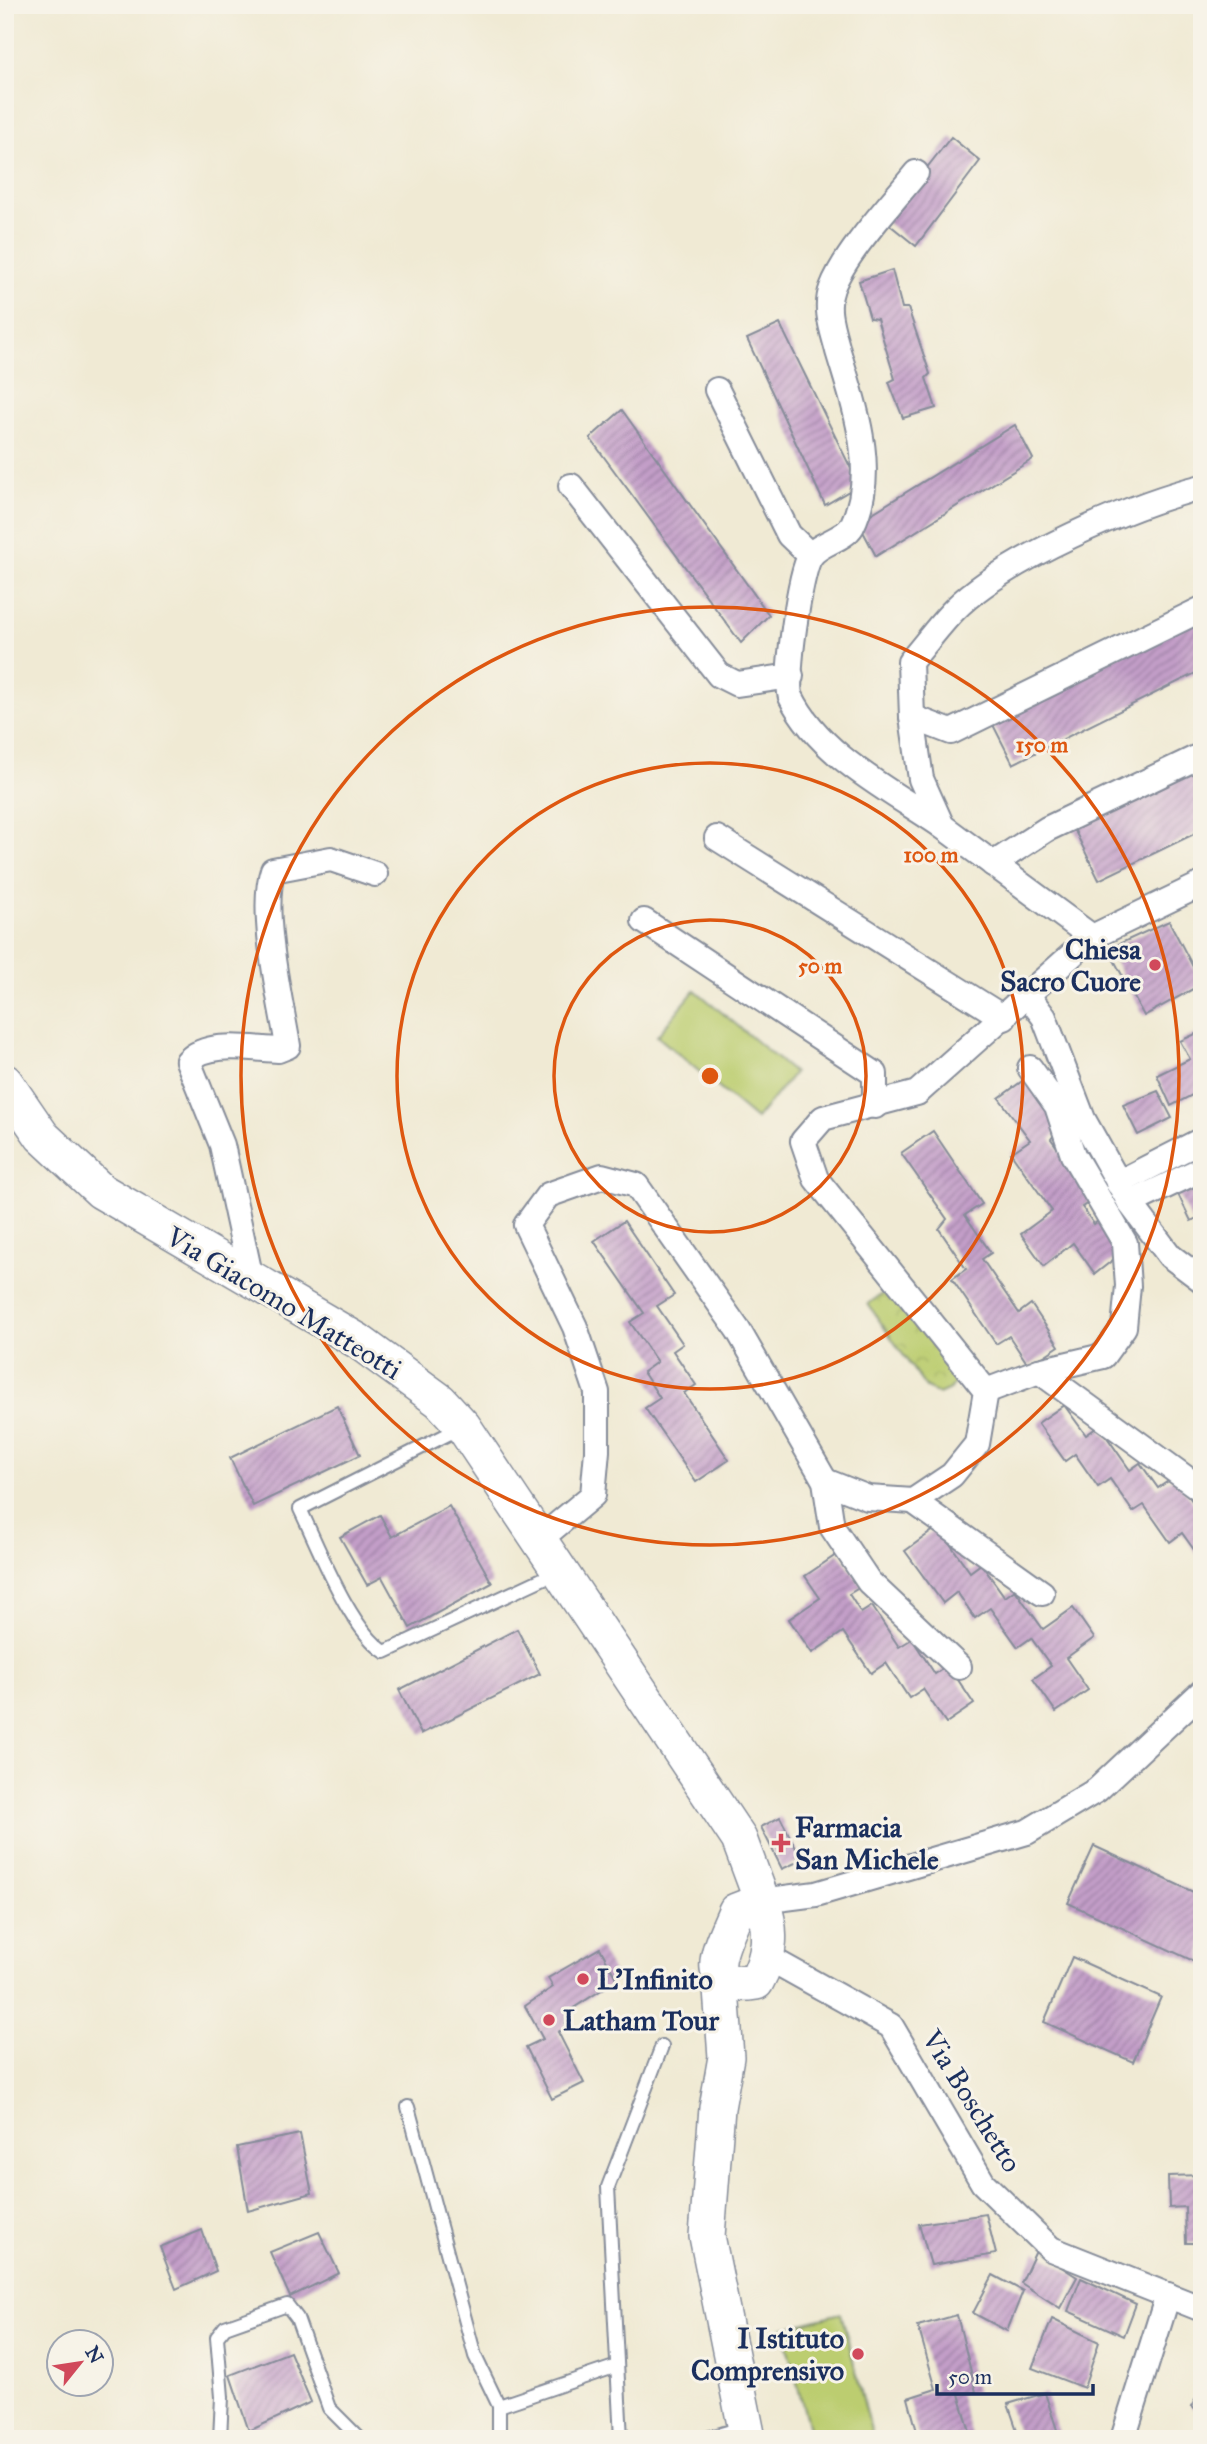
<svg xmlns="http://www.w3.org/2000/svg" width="1207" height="2444" font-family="'IM FELL Great Primer',serif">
  <defs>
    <pattern id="park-crowns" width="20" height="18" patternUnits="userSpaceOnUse" patternTransform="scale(1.75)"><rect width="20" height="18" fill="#bccd70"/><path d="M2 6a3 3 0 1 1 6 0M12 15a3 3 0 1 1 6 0" fill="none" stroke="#a1b063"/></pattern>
    <pattern id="building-hatch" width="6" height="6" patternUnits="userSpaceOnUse" patternTransform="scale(1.75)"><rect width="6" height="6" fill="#c39ec8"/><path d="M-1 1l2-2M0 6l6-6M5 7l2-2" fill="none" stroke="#9e81a6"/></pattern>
  </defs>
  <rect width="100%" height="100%" fill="#f7f3e8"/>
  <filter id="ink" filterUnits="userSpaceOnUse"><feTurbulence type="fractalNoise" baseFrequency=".0143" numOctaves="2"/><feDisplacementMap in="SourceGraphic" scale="14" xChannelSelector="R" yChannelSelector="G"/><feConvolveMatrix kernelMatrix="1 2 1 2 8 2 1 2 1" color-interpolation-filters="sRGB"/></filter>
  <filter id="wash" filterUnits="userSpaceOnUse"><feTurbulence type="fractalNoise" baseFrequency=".00686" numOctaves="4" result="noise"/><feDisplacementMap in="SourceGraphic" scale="28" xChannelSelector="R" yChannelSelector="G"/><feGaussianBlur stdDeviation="1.57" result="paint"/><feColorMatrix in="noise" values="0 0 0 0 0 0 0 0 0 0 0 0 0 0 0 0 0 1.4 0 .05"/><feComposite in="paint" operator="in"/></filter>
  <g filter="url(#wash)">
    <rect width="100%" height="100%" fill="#f0ead4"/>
    <!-- park -->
    <path fill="url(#park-crowns)" stroke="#6c7e67" stroke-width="2" d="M897,1284L954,1367L957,1380L950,1389L939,1394L926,1388L868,1304Z"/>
    <!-- pitch -->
    <g fill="#bccd70" stroke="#6c7e67" stroke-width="2">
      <path d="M695,990L794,1073L756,1119L657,1036Z"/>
      <path d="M841,2313L872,2434L853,2439H812L782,2328Z"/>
    </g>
    <g id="blocks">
      <!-- building -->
      <g fill="url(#building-hatch)">
        <path d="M951,137L980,161L916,246L885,221Z"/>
        <path d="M892,270L902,308H908L930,374L926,378L936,408L903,418L889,382L895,379L877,319L870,318L859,281Z"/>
        <path d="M780,324L859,485L825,505L747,339Z"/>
        <path d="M622,410L769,615L741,643L590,438Z"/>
        <path d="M1015,425L1033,459L876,556L858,522Z"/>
        <path d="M1202,615V670L1013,764L989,717Z"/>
        <path d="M1202,768V830L1099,880L1074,829Z"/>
        <path d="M1169,921L1202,984L1144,1016L1108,949Z"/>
        <path d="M1202,1031V1075L1199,1077L1202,1090L1171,1106L1157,1075L1190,1059L1180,1041Z"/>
        <path d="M1025,1079L1060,1127L1051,1139L1094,1199L1082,1207L1094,1224L1102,1218L1124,1251L1095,1274L1073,1243L1044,1266L1021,1234L1052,1211L1011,1153L1030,1140L999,1098Z"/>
        <path d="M1158,1091L1172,1118L1138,1135L1123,1105Z"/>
        <path d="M933,1131L982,1204L965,1215L991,1253L982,1259L1019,1313L1031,1304L1059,1346L1029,1366L1009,1336L996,1344L952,1279L966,1269L939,1229L947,1219L901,1153Z"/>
        <path d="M1202,1176V1216L1191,1221L1175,1188Z"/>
        <path d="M624,1221L674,1295L657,1306L683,1344L673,1351L696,1385L684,1393L729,1460L696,1482L645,1408L660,1398L643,1372L657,1362L630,1322L644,1313L594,1241Z"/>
        <path d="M1064,1405L1086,1435L1099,1426L1130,1470L1140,1463L1158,1488L1174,1477L1202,1514V1561L1182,1533L1170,1542L1144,1505L1133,1512L1110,1479L1098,1487L1075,1454L1065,1461L1038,1423Z"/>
        <path d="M337,1406L360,1455L253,1506L230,1458Z"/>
        <path d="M449,1506L492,1583L410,1628L382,1577L367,1585L340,1537L380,1515L392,1537Z"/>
        <path d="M938,1527L970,1572L981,1564L1005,1597L1015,1590L1043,1629L1073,1608L1094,1638L1066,1658L1088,1690L1056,1712L1033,1679L1051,1666L1031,1638L1018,1647L990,1608L975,1618L957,1592L943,1603L905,1551Z"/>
        <path d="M839,1553L862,1586L849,1594L861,1613L872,1606L899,1647L912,1639L935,1674L948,1665L974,1704L946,1723L923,1689L909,1698L886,1663L871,1673L843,1632L812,1653L789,1619L820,1598L805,1576Z"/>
        <path d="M517,1629L540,1674L421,1734L399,1690Z"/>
        <path d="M780,1817L802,1860L782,1869L761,1827Z"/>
        <path d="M1094,1846L1202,1896V1965L1068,1903Z"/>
        <path d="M600,1948L617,1980L569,2011L564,2029L558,2032L584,2083L552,2099L526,2047L543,2039L525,2006L553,1987L548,1978Z"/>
        <path d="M1072,1957L1161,1997L1133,2062L1044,2022Z"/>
        <path d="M300,2134L312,2193L248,2211L237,2147Z"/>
        <path d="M1202,2175V2243H1186L1185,2207L1169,2208L1168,2176Z"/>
        <path d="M986,2214L996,2254L931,2265L919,2224Z"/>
        <path d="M202,2230L216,2271L176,2289L160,2247Z"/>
        <path d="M319,2232L339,2273L290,2297L270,2252Z"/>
        <path d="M1036,2251L1077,2277L1060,2308L1021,2283Z"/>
        <path d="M993,2275L1023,2291L1007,2331L973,2313Z"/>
        <path d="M1081,2278L1136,2304L1124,2336L1068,2311Z"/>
        <path d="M957,2315L976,2392L959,2394L972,2439H919L908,2398L936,2389L918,2326Z"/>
        <path d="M1052,2319L1099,2342L1084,2388L1032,2368Z"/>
        <path d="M290,2352L311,2402L249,2431L230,2375Z"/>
        <path d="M1202,2388V2413L1191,2407Z"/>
        <path d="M1045,2393L1060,2439H1020L1008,2404Z"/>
      </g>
    </g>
  </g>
  <g filter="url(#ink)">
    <use href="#blocks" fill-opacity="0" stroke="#868c99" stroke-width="2"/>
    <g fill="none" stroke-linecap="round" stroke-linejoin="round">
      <!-- lane casing -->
      <g stroke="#868c99" stroke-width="16">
        <g id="lane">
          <path d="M460,1428L300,1509C319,1548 350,1630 385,1652L557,1572"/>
          <path d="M408,2107L475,2356L499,2406V2439"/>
          <path d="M499,2406L617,2366"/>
          <path d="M220,2439L222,2397L217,2337L225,2327L287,2305L297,2318L329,2408L360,2439"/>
          <path d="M621,2439L608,2187L662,2046"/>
          <path d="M704,2439L745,2427"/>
        </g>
      </g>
      <!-- street casing -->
      <g stroke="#868c99" stroke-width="28">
        <g id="street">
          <path d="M916,173C892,203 845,253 832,288C824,309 833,331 838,351C854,405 879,471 852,526C844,540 818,543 810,557C800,572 784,683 791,697C820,756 890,790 942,826"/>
          <path d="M717,390L789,535L810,555"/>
          <path d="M571,486L719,675L737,684L791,676"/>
          <path d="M912,717L951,732L1202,609"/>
          <path d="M717,838L1004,1018"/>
          <path d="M993,864L1047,829L1202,755"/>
          <path d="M644,921L875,1074V1106"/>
          <path d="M1092,937L942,826L921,779L912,717L910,662C925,645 939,625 955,609C1005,559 1133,504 1202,487"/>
          <path d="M1028,996L1044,1017L1083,1119L1130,1203L1170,1256L1202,1280"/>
          <path d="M1118,1183L1202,1140"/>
          <path d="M1130,1203L1202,1169"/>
          <path d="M251,1279L222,1145L188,1061C208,1040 251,1049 278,1050L288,1046C281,1002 259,911 273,870L331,859L375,874"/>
          <path d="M1039,1371L1202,1490"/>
          <path d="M986,1391L1039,1371L1103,1356L1124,1327L1128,1286L1125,1243L1073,1155L1057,1106L1030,1068"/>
          <path d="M825,1481L868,1498L913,1501L952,1475L977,1444L986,1391L816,1179L803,1141L823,1118L917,1093L1092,937L1202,884"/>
          <path d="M913,1501L1042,1593"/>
          <path d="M539,1540L593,1495L597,1451V1392L575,1327L526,1225L548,1195L602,1176L636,1185L738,1330L825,1481L832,1527L869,1582L959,1667"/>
          <path d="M762,1901L816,1894L1027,1832L1097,1790L1202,1692"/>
          <path d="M767,1957L891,2026L983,2183L1051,2249L1202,2309"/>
          <path d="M1123,2439L1168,2295"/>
        </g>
      </g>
      <!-- secondary casing -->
      <g stroke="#868c99" stroke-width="38">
        <g id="secondary">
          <path d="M5,1082L42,1136L101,1191L358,1341L440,1401L463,1426L739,1839L762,1901"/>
          <path d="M762,1901C772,1930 771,1955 756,1982C694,1992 723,1943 736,1911Z"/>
          <path d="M720,1976L726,2057L717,2108L707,2236L748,2439"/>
        </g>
      </g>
      <!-- lane -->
      <use href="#lane" stroke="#fff" stroke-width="12"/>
      <!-- street -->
      <use href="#street" stroke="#fff" stroke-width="24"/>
      <!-- secondary -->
      <use href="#secondary" stroke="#fff" stroke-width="35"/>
    </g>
  </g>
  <!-- distance rings -->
  <g fill="none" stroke="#de5710" stroke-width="3.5">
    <circle cx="710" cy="1076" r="156"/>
    <circle cx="710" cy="1076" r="313"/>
    <circle cx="710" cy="1076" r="469"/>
  </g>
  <!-- markers -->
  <g fill="#d1495b" stroke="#f7f3e8" stroke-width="2.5">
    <circle cx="1155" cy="965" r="7"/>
    <path d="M777.5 1832.5h7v7h7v7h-7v7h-7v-7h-7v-7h7z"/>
    <circle cx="583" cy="1979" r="7"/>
    <circle cx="549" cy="2020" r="7"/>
    <circle cx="858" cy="2354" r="7"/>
  </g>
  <g text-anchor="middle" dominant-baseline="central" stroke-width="6" stroke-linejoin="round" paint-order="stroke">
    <!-- poi labels -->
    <g font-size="28" font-weight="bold" fill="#1b2f5e" stroke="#f7f3e8" text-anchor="start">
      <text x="1141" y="949" text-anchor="end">Chiesa<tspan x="1141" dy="32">Sacro Cuore</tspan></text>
      <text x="795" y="1827">Farmacia<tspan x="795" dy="32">San Michele</tspan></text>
      <text x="597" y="1979">L'Infinito</text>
      <text x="563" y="2020">Latham Tour</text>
      <text x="844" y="2338" text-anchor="end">I Istituto<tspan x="844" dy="32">Comprensivo</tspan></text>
    </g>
    <!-- street labels -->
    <g font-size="28" fill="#1b2f5e" stroke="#f7f3e8">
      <text transform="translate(284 1303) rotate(31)">Via Giacomo Matteotti</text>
      <text transform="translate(972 2101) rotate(58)">Via Boschetto</text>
    </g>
  </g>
  <circle cx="710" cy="1076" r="10" fill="#de5710" stroke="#f7f3e8" stroke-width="3.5"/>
  <g font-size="21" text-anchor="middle" font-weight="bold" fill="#de5710" stroke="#f7f3e8" stroke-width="6" stroke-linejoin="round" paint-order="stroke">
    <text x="1042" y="752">150 m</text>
    <text x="931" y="862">100 m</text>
    <text x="820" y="973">50 m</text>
  </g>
  <!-- margin -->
  <rect width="1207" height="2444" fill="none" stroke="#f7f3e8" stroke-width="28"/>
  <!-- north arrow -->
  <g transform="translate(80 2363) rotate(60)"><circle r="33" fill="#f7f3e8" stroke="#9fa5b1" stroke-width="2"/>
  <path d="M0-5L12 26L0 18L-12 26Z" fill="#d1495b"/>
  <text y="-10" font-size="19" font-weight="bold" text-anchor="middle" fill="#1b2f5e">N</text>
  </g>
  <!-- scale -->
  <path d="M937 2384v10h156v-10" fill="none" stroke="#1b2f5e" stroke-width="3.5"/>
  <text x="948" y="2384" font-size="21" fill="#1b2f5e" stroke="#f7f3e8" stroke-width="5" paint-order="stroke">50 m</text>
</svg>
